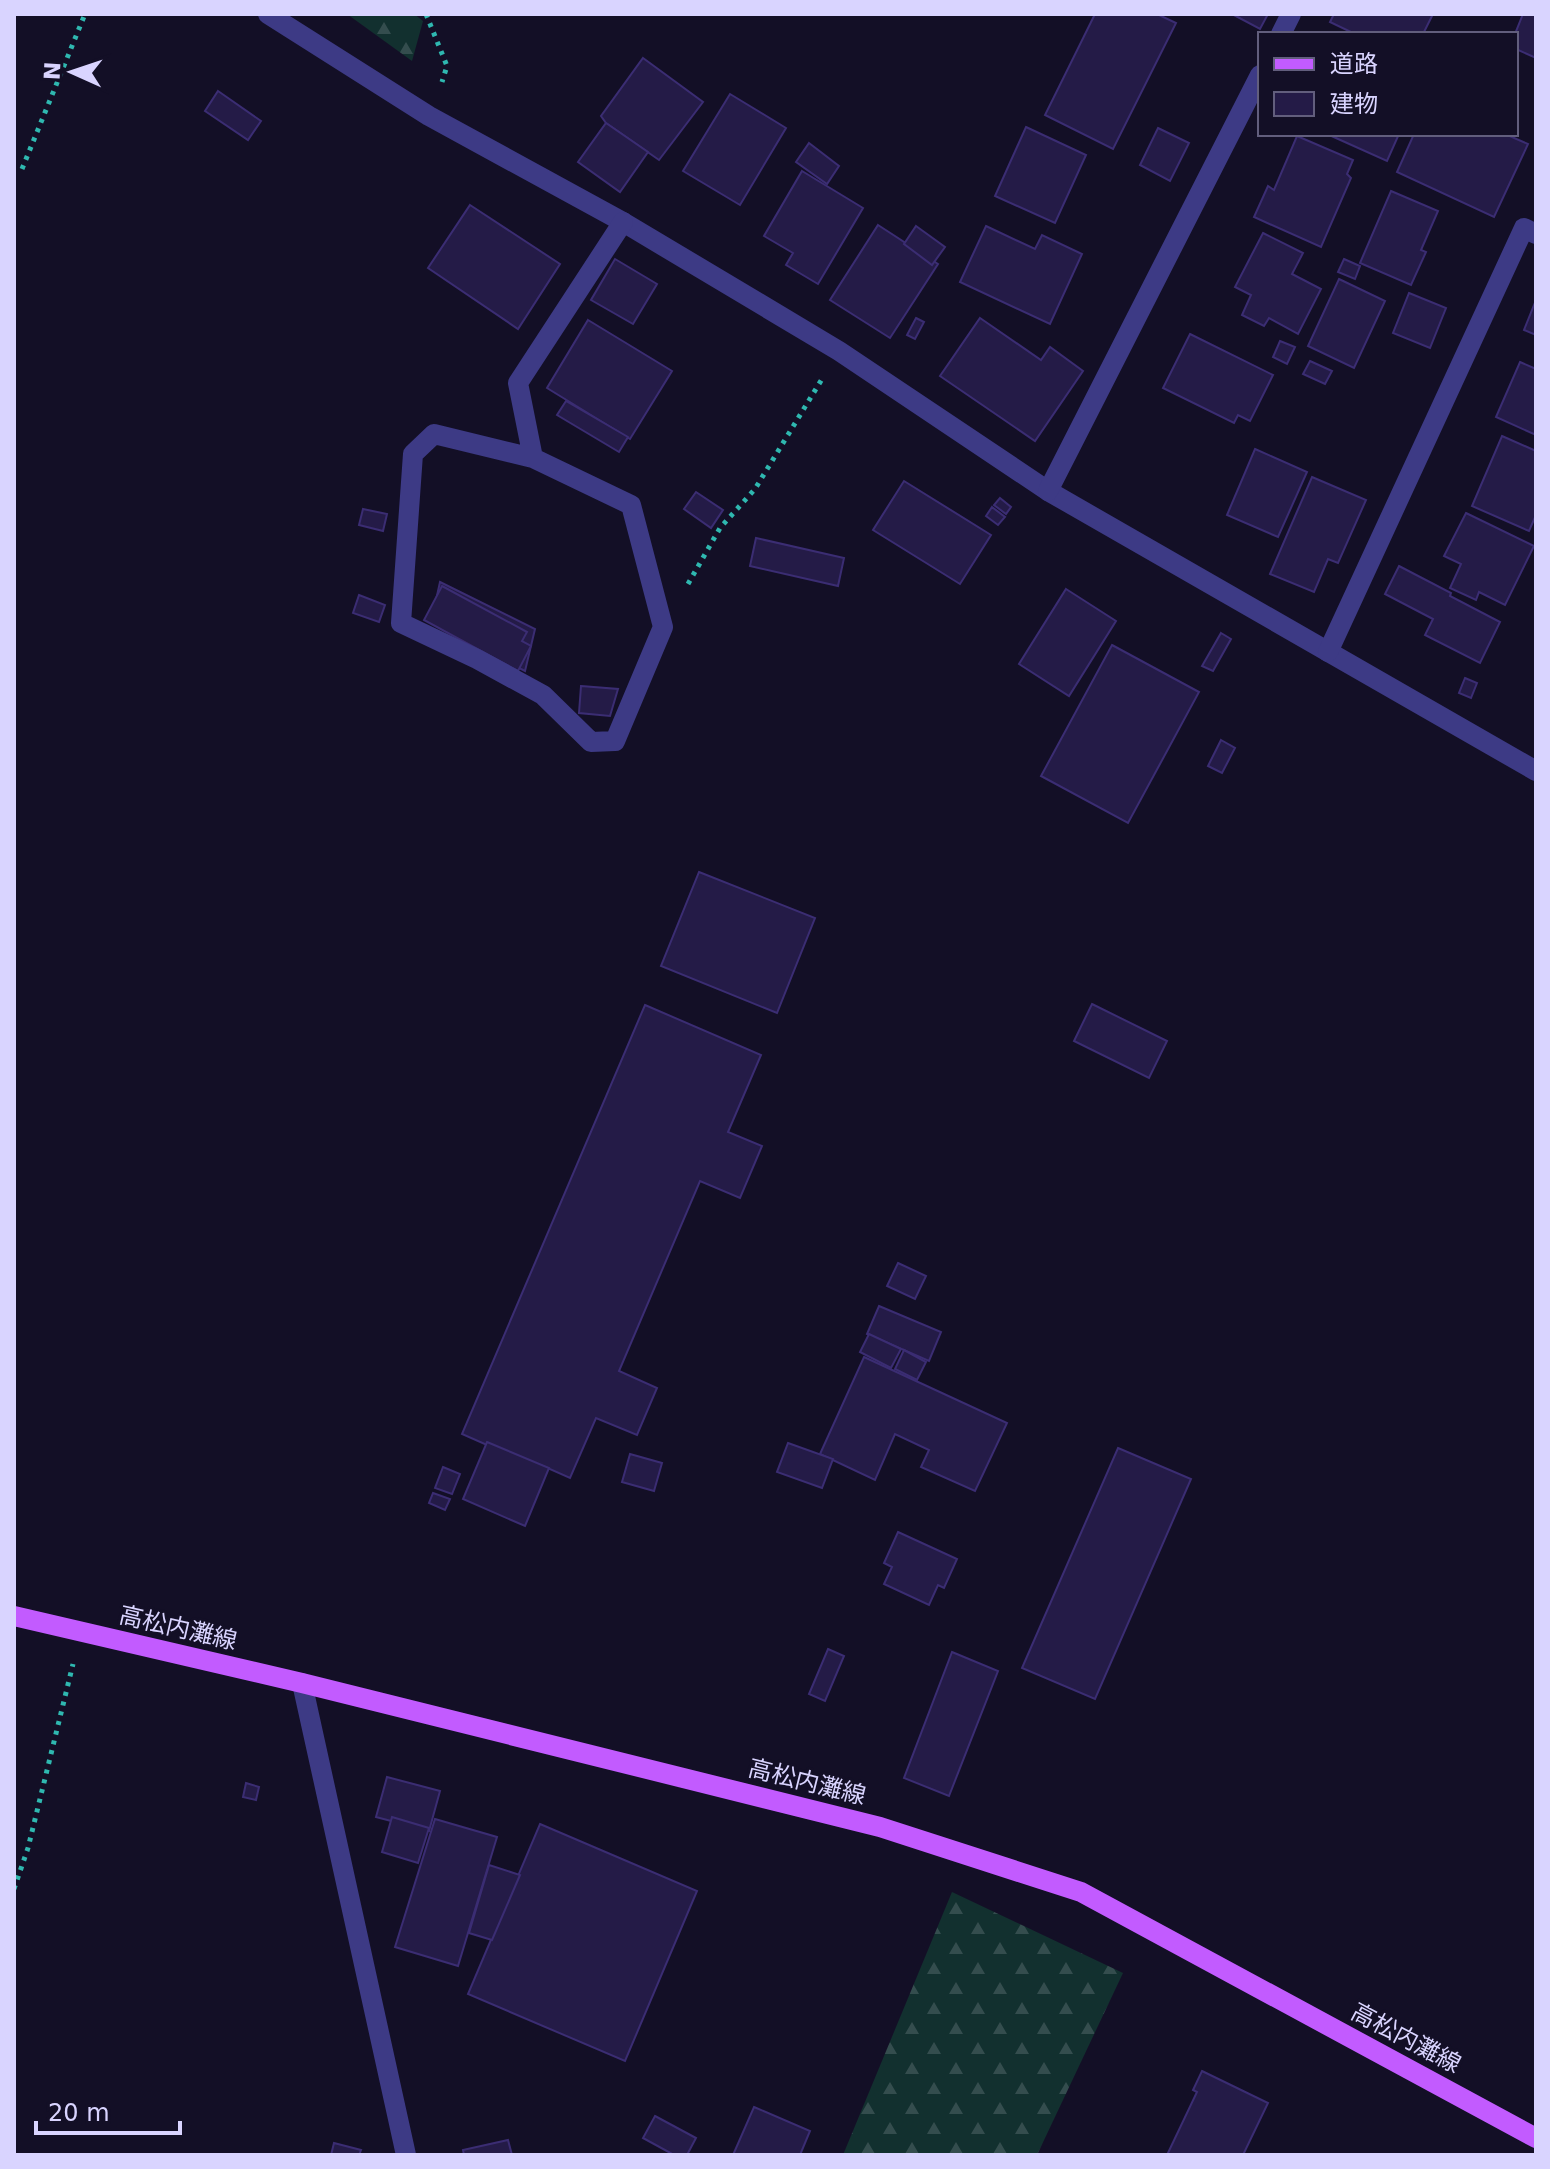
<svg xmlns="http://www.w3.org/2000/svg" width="1550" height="2169" font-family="'DejaVu Sans','Noto Sans JP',sans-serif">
  <defs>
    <pattern id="forest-firs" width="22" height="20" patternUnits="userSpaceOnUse" patternTransform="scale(2)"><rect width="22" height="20" fill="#12302f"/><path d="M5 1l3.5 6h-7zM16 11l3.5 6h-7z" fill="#344d4e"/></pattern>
  </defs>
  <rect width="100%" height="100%" fill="#130f26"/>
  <!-- forest -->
  <g fill="url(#forest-firs)">
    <path d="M347,14H414L423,21L412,61Z"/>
    <path d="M952,1892L1123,1973L1037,2155H843Z"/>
  </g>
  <!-- building -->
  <g fill="#241b47" stroke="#3b2d73" stroke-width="2">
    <path d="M1095,14H1157L1176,23L1113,149L1045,115Z"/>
    <path d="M1232,14H1268L1260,29Z"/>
    <path d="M1334,14H1433L1423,34H1355L1330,22Z"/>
    <path d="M1523,14H1536V58L1516,49L1515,34Z"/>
    <path d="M643,58L703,102L659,160L606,123L601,116Z"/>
    <path d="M218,91L261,121L248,140L205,111Z"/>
    <path d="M730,94L786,128L740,205L683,171Z"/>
    <path d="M606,123L648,152L620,192L578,162Z"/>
    <path d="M1026,127L1086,155L1055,223L995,196Z"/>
    <path d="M1158,128L1189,143L1170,181L1140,165Z"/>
    <path d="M1327,134H1399L1387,161Z"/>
    <path d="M1414,134H1505L1528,144L1494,217L1397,172Z"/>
    <path d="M1297,136L1353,160L1347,174L1351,178L1321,247L1254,217L1268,186L1274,190Z"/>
    <path d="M809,143L839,166L827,184L796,162Z"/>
    <path d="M802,171L863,208L818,284L786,265L793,253L764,236Z"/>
    <path d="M1391,191L1438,211L1421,250L1426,252L1411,285L1360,263Z"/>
    <path d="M470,205L560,264L518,329L428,268Z"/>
    <path d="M878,225L938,264L890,338L830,300Z"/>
    <path d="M916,226L945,247L932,265L904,244Z"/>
    <path d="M986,226L1035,249L1042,235L1082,254L1050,324L960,282Z"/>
    <path d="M1263,233L1303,253L1292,274L1321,289L1298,334L1269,318L1264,326L1242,315L1251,295L1235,287Z"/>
    <path d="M615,259L657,284L633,324L591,300Z"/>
    <path d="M1344,259L1360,266L1355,279L1338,272Z"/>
    <path d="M1339,279L1385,301L1354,368L1308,346Z"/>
    <path d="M1409,293L1446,308L1430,348L1393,333Z"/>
    <path d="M1536,300V335L1524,330Z"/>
    <path d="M916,318L924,322L915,339L907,335Z"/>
    <path d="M980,318L1041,360L1050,347L1083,371L1035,441L940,376Z"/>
    <path d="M588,320L672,371L630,439L547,388Z"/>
    <path d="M1190,334L1273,375L1250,421L1238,415L1234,423L1163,388Z"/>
    <path d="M1280,341L1295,347L1287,364L1273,357Z"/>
    <path d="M1310,361L1332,371L1325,384L1303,374Z"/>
    <path d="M1520,362L1536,369V435L1496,417Z"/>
    <path d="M566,401L628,437L619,452L557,415Z"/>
    <path d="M1502,436L1536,451V515L1529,531L1472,506Z"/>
    <path d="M1255,449L1307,472L1278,537L1227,515Z"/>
    <path d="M1312,477L1366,500L1338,563L1328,559L1314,592L1270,574Z"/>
    <path d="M904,481L991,535L960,584L873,530Z"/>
    <path d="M696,492L723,510L711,528L684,509Z"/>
    <path d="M1000,498L1011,507L1006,514L994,505Z"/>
    <path d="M992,507L1005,517L998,525L986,516Z"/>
    <path d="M363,509L387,514L383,531L359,525Z"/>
    <path d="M1466,513L1534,546L1505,605L1479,592L1476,600L1450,588L1461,564L1444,556Z"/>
    <path d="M756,538L844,558L838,586L750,566Z"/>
    <path d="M1399,566L1451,593L1450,596L1500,622L1480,663L1425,635L1433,619L1385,594Z"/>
    <path d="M440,582L535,629L525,671L431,623Z"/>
    <path d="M442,586L527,632L522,641L531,646L518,671L424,620Z"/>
    <path d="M1066,589L1116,621L1069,696L1019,664Z"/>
    <path d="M359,595L385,605L379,622L353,613Z"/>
    <path d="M1221,633L1231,639L1213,671L1202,666Z"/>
    <path d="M1112,645L1199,692L1128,823L1041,776Z"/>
    <path d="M1465,678L1477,683L1471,698L1459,693Z"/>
    <path d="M581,686L618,689L610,716L579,713Z"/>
    <path d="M1221,740L1235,748L1222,773L1208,766Z"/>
    <path d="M699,872L815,918L777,1013L661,966Z"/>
    <path d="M1092,1004L1167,1041L1149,1078L1074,1041Z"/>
    <path d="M645,1005L761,1055L728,1132L762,1146L740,1198L700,1181L619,1371L657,1388L637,1435L596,1418L570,1478L541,1465L519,1517L473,1497L494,1448L462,1434Z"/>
    <path d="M898,1263L926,1276L915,1299L887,1286Z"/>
    <path d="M879,1306L941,1332L929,1361L867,1334Z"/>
    <path d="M869,1334L901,1349L891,1368L860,1352Z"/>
    <path d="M904,1350L926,1362L917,1380L895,1369Z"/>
    <path d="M864,1357L1007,1423L975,1491L921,1467L929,1450L895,1434L875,1480L820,1454Z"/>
    <path d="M487,1442L549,1468L525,1526L463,1499Z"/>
    <path d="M788,1443L833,1459L822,1488L777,1472Z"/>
    <path d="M1118,1448L1191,1479L1095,1699L1022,1668Z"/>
    <path d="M630,1454L662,1463L654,1491L622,1482Z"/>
    <path d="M443,1467L460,1474L452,1494L435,1488Z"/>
    <path d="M433,1493L450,1499L445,1510L429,1503Z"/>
    <path d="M898,1532L957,1559L944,1588L938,1585L929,1605L884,1584L892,1567L884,1563Z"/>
    <path d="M828,1649L844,1656L825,1701L809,1694Z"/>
    <path d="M952,1652L998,1671L949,1796L904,1778Z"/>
    <path d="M387,1777L440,1791L429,1831L376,1817Z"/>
    <path d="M246,1783L259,1787L256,1800L243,1797Z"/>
    <path d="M392,1817L429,1828L418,1863L382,1852Z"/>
    <path d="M435,1819L497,1837L458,1966L395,1947Z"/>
    <path d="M540,1824L697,1891L625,2061L468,1994Z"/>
    <path d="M489,1865L520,1875L492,1940L469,1933Z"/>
    <path d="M1202,2071L1268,2103L1243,2155H1167L1197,2092L1193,2090Z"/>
    <path d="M754,2107L810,2131L800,2155H733Z"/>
    <path d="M655,2116L696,2138L687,2155H674L643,2138Z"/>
    <path d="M508,2140L512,2155H464L463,2150Z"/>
    <path d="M334,2143L361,2150L359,2155H331Z"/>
  </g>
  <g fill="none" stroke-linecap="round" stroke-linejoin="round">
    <!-- path -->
    <g stroke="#2fb8b0" stroke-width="5" stroke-dasharray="4 6" stroke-linecap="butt">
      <path d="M426,14L447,66L442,82"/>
      <path d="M22,169L85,14"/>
      <path d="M688,584L720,528L755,489L822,379"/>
      <path d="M14,1889L28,1848L73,1664"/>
    </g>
    <!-- minor -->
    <g stroke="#3d3a85" stroke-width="20">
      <path d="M268,14L429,116L623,222L839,351L1048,491L1536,771"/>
      <path d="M1281,34L1291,14"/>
      <path d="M533,458L434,434L413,454L401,623L477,659L543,695L591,742L615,741L663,627L631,505L533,458L518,383L623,222"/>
      <path d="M1048,491L1260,75"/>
      <path d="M1328,652L1524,228L1536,234"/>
      <path d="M302,1683L406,2155"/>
    </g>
    <!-- major -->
    <path stroke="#c25bff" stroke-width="20" d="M14,1616L302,1683L880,1827L1081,1892L1536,2138"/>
  </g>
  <g text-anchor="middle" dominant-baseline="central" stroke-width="6" stroke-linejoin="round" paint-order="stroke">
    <!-- street labels -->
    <g font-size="24" fill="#d9d4ff" stroke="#130f26">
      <text transform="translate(178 1628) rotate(13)">高松内灘線</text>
      <text transform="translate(807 1782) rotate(14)">高松内灘線</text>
      <text transform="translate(1406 2038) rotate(28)">高松内灘線</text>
    </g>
  </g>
  <!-- border -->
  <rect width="1550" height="2169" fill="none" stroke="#d9d4ff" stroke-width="32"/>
  <!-- legend -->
  <rect x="1258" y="32" width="260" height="104" fill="#130f26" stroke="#625e7d" stroke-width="2"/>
  <rect x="1274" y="58" width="40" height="12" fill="#c25bff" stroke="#625e7d" stroke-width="2"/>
  <text x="1330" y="72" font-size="24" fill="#d9d4ff">道路</text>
  <rect x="1274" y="92" width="40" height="24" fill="#241b47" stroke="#625e7d" stroke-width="2"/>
  <text x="1330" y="112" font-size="24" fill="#d9d4ff">建物</text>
  <!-- north arrow -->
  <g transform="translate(72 72) rotate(273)" stroke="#130f26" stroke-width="6" paint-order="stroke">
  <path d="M0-6L14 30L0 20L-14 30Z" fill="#d9d4ff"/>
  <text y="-12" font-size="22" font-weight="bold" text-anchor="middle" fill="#d9d4ff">N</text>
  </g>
  <!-- scale -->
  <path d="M36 2121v12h144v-12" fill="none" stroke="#d9d4ff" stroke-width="4"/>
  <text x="48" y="2121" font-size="24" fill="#d9d4ff" stroke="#130f26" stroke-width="6" paint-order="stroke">20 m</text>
</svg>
